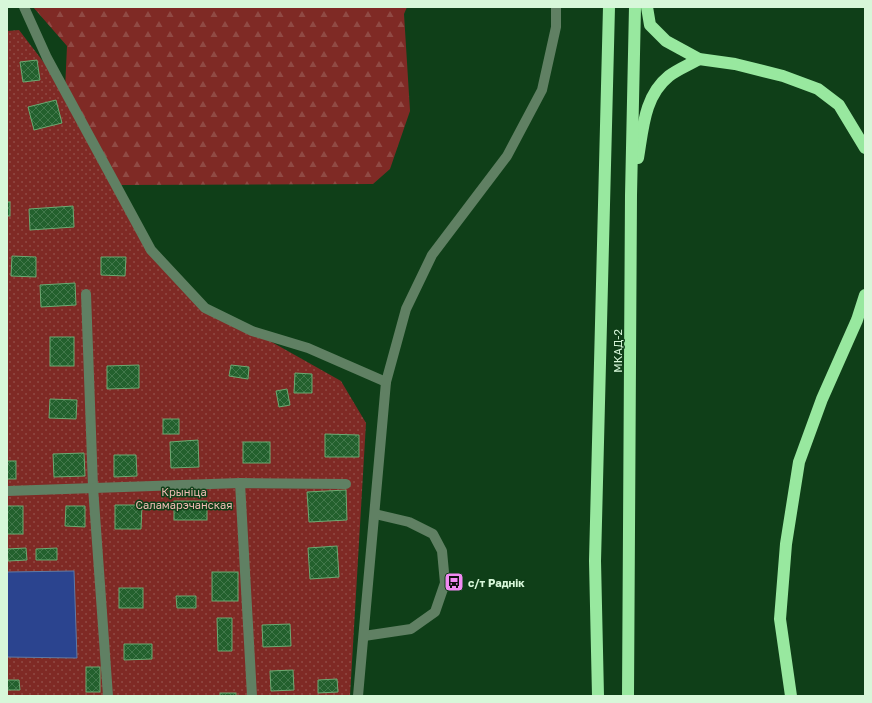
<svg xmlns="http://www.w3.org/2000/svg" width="872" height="703" font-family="'Golos Text',sans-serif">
  <defs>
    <pattern id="green-dots" width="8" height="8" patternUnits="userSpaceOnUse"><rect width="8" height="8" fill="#7f2a25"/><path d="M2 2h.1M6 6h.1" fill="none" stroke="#904a44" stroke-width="1.8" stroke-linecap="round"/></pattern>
    <pattern id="forest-firs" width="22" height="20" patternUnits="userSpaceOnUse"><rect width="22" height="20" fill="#7f2a25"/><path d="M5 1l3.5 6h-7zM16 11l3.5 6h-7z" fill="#904a44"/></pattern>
    <pattern id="building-cross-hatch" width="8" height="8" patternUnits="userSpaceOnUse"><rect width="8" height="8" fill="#23602d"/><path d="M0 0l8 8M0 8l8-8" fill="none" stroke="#42784b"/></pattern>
  </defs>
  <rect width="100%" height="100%" fill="#0f3f18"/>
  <!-- green -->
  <path fill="url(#green-dots)" d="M19,30L65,90L151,250L205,308L252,331L341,381L366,423L350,696H7V31Z"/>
  <!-- forest -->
  <path fill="url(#forest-firs)" d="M33,7H407L404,14L410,111L390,169L373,184L117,185L65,90L67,46Z"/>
  <!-- water -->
  <path fill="#2b448f" stroke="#5f7aa5" d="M74,571L77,658L7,657V572Z"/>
  <!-- building -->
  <g fill="url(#building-cross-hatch)" stroke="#6caa72">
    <path d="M37,60L40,80L23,82L20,62Z"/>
    <path d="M56,100L62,123L34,130L28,107Z"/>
    <rect x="7" y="202" width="3" height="14"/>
    <path d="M73,206L74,227L30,230L29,209Z"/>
    <path d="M12,256L36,257V277L11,276Z"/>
    <path d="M101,257H126L125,276L101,275Z"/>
    <path d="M75,283L76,305L41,307L40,285Z"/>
    <rect x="50" y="337" width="24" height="29"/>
    <path d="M139,365V388L107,389V366Z"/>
    <path d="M231,365L249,367L248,379L229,376Z"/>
    <path d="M295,373L312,374V393H294Z"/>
    <path d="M287,389L290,405L279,407L276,391Z"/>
    <path d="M50,399L77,400L76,419L49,418Z"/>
    <rect x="163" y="419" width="16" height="15"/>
    <path d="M325,434L359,435V457H325Z"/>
    <path d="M198,440L199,467L171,468L170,442Z"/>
    <rect x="243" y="442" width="27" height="21"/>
    <path d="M84,453L85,476L54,477L53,454Z"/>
    <path d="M114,455H136L137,476L114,477Z"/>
    <rect x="7" y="461" width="9" height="18"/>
    <path d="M346,490L347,520L309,522L307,492Z"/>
    <rect x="174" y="501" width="33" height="19"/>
    <path d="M115,505H142L141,529H115Z"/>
    <rect x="7" y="506" width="16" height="28"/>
    <path d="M66,506H85V527L65,526Z"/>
    <path d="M337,546L339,577L310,579L308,548Z"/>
    <path d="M26,548L27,560L8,561L7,549Z"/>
    <path d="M57,548V560H36V549Z"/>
    <rect x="212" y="572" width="26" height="29"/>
    <rect x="119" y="588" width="24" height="20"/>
    <path d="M176,596H196V608H177Z"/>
    <path d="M217,618H232V651H218Z"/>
    <path d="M290,624L291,646L263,647L262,625Z"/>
    <path d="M124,644H152V659L124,660Z"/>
    <rect x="86" y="667" width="14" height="25"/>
    <path d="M293,670L294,690L271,691L270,671Z"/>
    <path d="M337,679L338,692L318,693V680Z"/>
    <path d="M7,680H19L20,690H7Z"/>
    <rect x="220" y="693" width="16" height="3"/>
  </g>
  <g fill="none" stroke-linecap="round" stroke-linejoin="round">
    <!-- minor -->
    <g stroke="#608063" stroke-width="10">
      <path d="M24,7L47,58L151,250L205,308L252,331L308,348L386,382"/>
      <path d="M86,294L93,487L108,696"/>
      <path d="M240,483L252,696"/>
      <path d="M7,491L240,483L346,484"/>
      <path d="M364,636L411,629L435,612L445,583L442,551L433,534L409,522L375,514"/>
      <path d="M358,696L386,382L406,309L432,255L507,156L542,90L556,27V7"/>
    </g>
    <!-- highway -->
    <g stroke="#98e89f" stroke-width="12">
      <path d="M647,7L650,25L666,41L699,59L735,64L783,76L818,89L839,105L865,148"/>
      <path d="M638,158C643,129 644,96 669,76C678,69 689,65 699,59"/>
      <path d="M598,696L595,561L609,7"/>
      <path d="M628,696L631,195L635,7"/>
      <path d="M791,696L780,619L786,544L799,462L822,399L857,320L865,295"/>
    </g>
  </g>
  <!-- icons -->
  <defs>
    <g id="bus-square" transform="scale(1)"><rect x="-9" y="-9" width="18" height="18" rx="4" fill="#f28af3" stroke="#0f3f18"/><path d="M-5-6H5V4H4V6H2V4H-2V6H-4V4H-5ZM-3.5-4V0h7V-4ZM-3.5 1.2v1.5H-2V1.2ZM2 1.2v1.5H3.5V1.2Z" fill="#111"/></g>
  </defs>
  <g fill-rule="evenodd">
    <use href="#bus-square" x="454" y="582"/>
  </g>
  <g text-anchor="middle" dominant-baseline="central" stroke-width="3" stroke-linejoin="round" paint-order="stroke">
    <!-- street labels -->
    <g font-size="11" fill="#d7f7d9" stroke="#0f3f18">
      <text transform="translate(617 351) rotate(-90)">МКАД-2</text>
    </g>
    <!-- park labels -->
    <g font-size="11" fill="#f0bbb4" stroke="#0f3f18">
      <text x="184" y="491">Крыніца<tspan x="184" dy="13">Саламарэчанская</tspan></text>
    </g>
    <!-- poi labels -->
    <g font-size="11" font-weight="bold" fill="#d7f7d9" stroke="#0f3f18" text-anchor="start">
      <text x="468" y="582">с/т Раднік</text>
    </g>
  </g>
  <!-- border -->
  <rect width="872" height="703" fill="none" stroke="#d7f7d9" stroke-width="16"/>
</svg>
